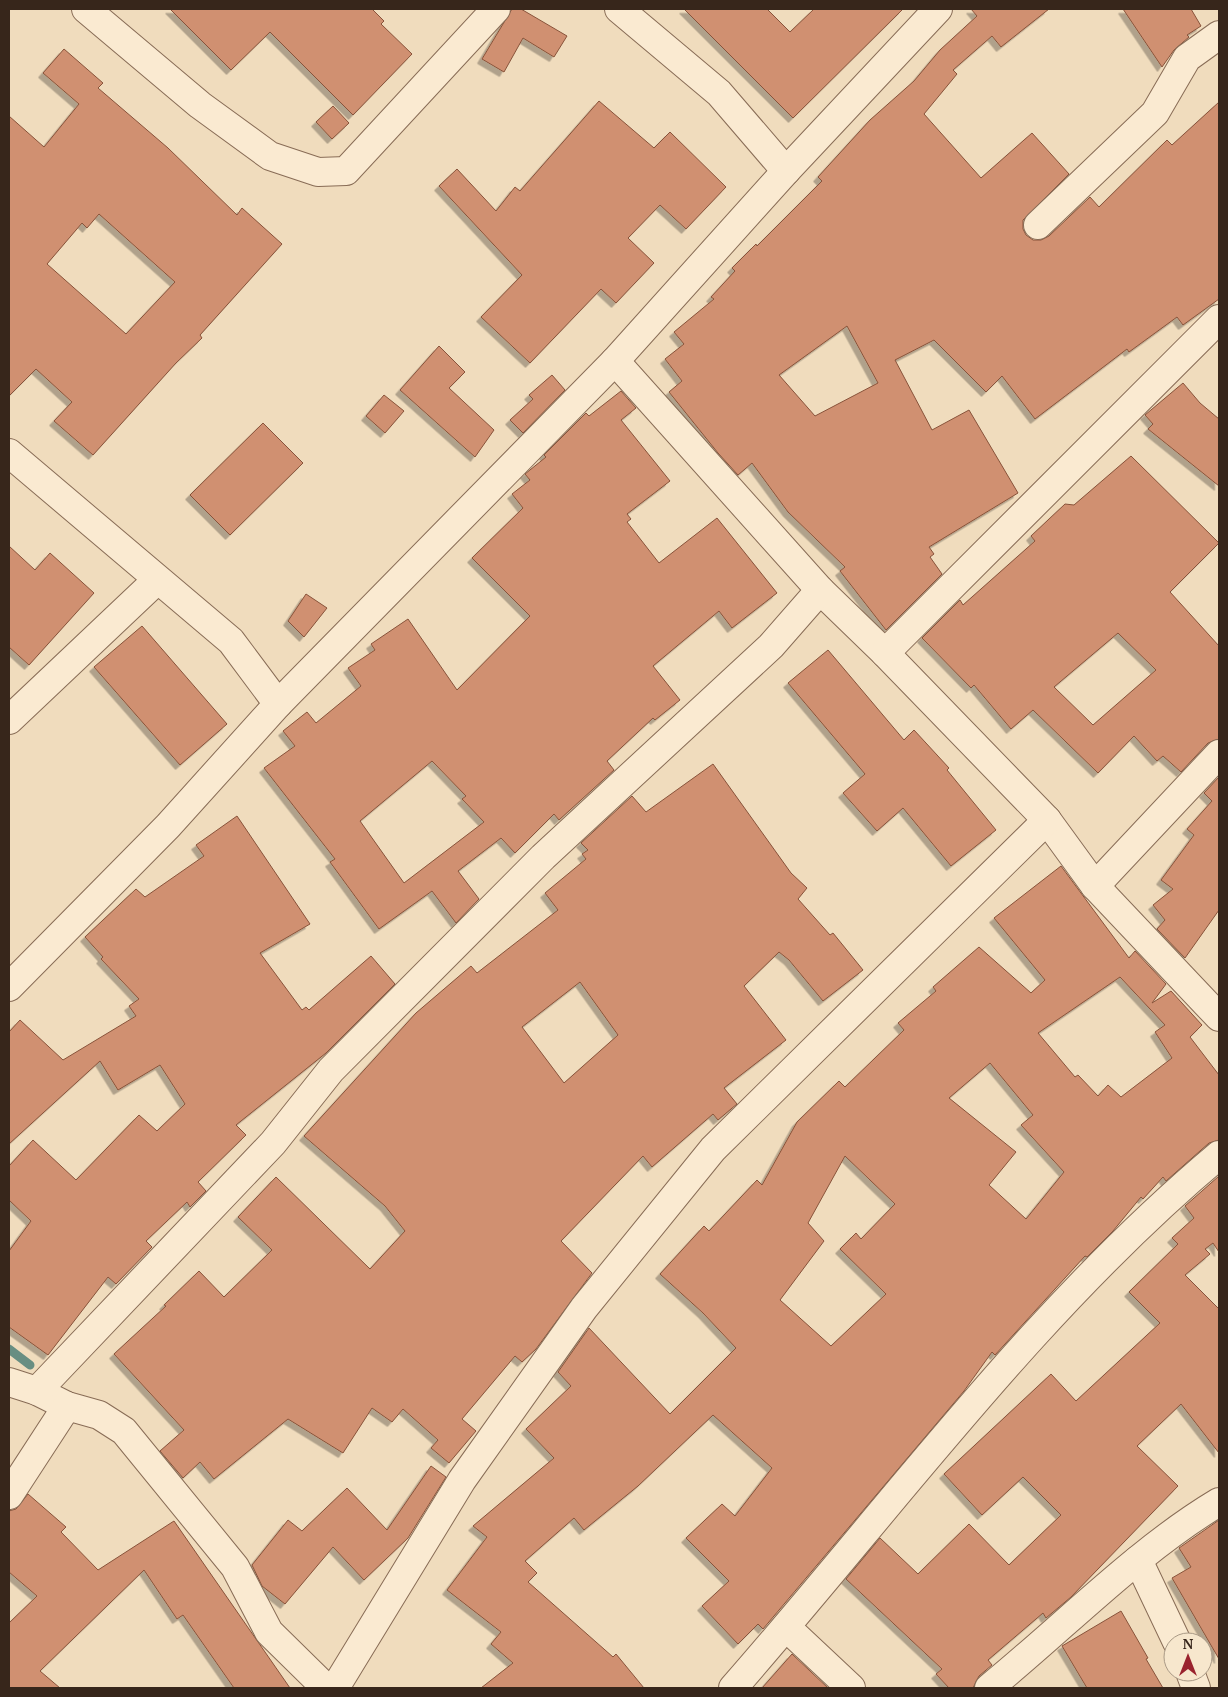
<svg xmlns="http://www.w3.org/2000/svg" width="1228" height="1697" font-family="'PT Serif',serif">
  <defs>
    <filter id="shadow"><feDropShadow dx="-4.5" dy="4.5" stdDeviation="0" flood-color="#0004"/></filter>
  </defs>
  <rect width="100%" height="100%" fill="#f0dcbd"/>
  <g fill="none" stroke-linecap="round" stroke-linejoin="round">
    <!-- stream -->
    <path stroke="#688e82" stroke-width="9" d="M9,1349L30,1365"/>
  </g>
  <!-- building -->
  <g fill="#d09071" stroke="#88533a" fill-rule="evenodd" filter="url(#shadow)">
    <path d="M170,9H372L384,21L381,24L412,54L353,115L270,32L231,70Z"/>
    <path d="M512,9H521L567,36L554,57L523,38L504,72L482,59Z"/>
    <path d="M684,9H767L790,32L814,9H903L793,118Z"/>
    <path d="M971,9H1049L1001,47L992,36L953,70L957,74L924,114L981,178L1032,133L1069,174L1023,220V229L1026,235L1033,240H1041L1049,236L1090,197L1099,207L1167,140L1172,145L1219,102V299L1183,325L1177,317L1129,352L1127,349L1035,419L1002,376L986,392L934,340L895,360L932,430L969,410L1018,493L929,547L934,554L930,557L942,574L886,630L840,571L845,567L788,512L752,463L738,475L718,453L669,392L682,381L665,359L684,344L674,332L714,299L711,297L735,271L732,268L756,244L757,246L822,181L818,177L870,120L914,81L940,50L977,16ZM847,326L878,383L815,416L779,375Z"/>
    <path d="M1123,9H1191L1201,26L1187,35L1189,37L1174,50L1162,67Z"/>
    <path d="M64,49L103,83L98,88L168,148L237,215L242,208L282,244L200,335L202,338L176,363L93,455L54,421L72,402L36,369L9,396V116L44,147L79,104L43,73ZM99,214L175,282L126,334L47,264L82,223L87,228Z"/>
    <path d="M599,101L654,148L670,132L726,187L686,229L660,205L628,238L654,263L616,303L601,289L530,363L481,317L522,275L439,186L457,169L496,211L515,187L520,191Z"/>
    <path d="M333,106L349,123L332,139L316,122Z"/>
    <path d="M439,346L465,372L449,388L494,430L475,457L400,390Z"/>
    <path d="M552,375L565,390L523,433L510,420L533,399L529,395Z"/>
    <path d="M1183,383L1200,403L1219,419V486L1148,429L1153,424L1145,415Z"/>
    <path d="M621,391L636,408L621,420L670,481L627,514L631,519L627,522L659,563L717,518L777,593L732,628L719,611L653,666L680,700L655,720L653,718L607,761L614,770L559,820L554,814L515,853L501,838L458,871L479,899L456,923L432,891L379,929L330,862L335,859L264,768L295,746L283,731L307,712L316,723L361,686L348,668L375,650L371,644L408,619L457,690L530,616L472,558L523,508L512,494L530,480L525,474L546,457L544,455L586,413L589,416ZM432,761L466,796L462,799L484,822L404,883L360,821Z"/>
    <path d="M384,395L404,411L385,433L366,416Z"/>
    <path d="M263,423L303,463L230,535L190,495Z"/>
    <path d="M1131,456L1219,543L1170,592L1219,646V739L1208,743L1181,772L1163,756L1157,761L1134,736L1098,773L1033,710L1011,729L974,685L971,688L922,638L960,600L963,605L1035,541L1031,536L1065,504L1074,505ZM1118,633L1156,670L1093,725L1054,687Z"/>
    <path d="M9,546L35,570L50,553L94,593L29,665L9,647Z"/>
    <path d="M306,594L327,608L304,637L288,621Z"/>
    <path d="M142,626L227,724L180,765L94,667Z"/>
    <path d="M828,650L904,740L914,730L949,768L947,770L996,830L951,866L903,808L877,831L843,793L865,774L788,683Z"/>
    <path d="M713,764L791,873L807,888L798,899L830,935L833,933L863,970L823,1001L789,960L779,952L744,986L786,1040L724,1088L737,1104L731,1109L718,1120L713,1114L652,1167L643,1156L561,1241L592,1273L536,1349L522,1362L515,1356L462,1419L476,1431L449,1463L431,1448L438,1440L403,1409L392,1422L372,1408L343,1453L288,1419L214,1479L200,1462L183,1478L160,1451L184,1430L114,1354L166,1306L164,1305L199,1271L224,1297L272,1250L238,1217L276,1177L370,1269L405,1231L385,1206L304,1136L416,1013L471,966L477,973L558,910L545,893L586,859L582,854L588,850L581,843L632,796L646,812ZM580,982L618,1035L564,1083L522,1027Z"/>
    <path d="M1219,777V910L1185,958L1157,929L1165,920L1153,905L1173,889L1161,880L1194,835L1187,829L1212,801L1204,793Z"/>
    <path d="M237,816L310,924L260,953L302,1010L306,1007L309,1010L371,956L395,984L326,1053L236,1125L246,1135L198,1182L206,1191L190,1207L187,1202L146,1241L152,1247L116,1284L108,1277L48,1355L9,1327V1251L31,1221L9,1200V1166L33,1140L76,1180L139,1115L157,1131L185,1104L160,1065L118,1090L100,1061L9,1144V1032L20,1020L63,1060L136,1016L129,1006L139,999L101,959L103,957L85,937L136,889L145,897L204,856L196,845Z"/>
    <path d="M1061,866L1129,958L1135,951L1166,984L1152,1003L1171,991L1202,1025L1190,1037L1219,1075V1140L1209,1143L1166,1181L1163,1177L1143,1199L1141,1197L1113,1231L1087,1257L1085,1256L995,1355L992,1352L964,1391L763,1629L758,1624L738,1644L702,1606L729,1581L686,1538L722,1504L735,1516L772,1468L713,1415L638,1486L584,1530L574,1518L525,1561L537,1573L528,1582L613,1657L616,1654L644,1688H481L513,1663L491,1644L501,1632L447,1590L487,1537L473,1526L554,1458L526,1429L571,1386L558,1372L589,1328L670,1414L736,1348L703,1313L660,1274L704,1226L709,1231L757,1180L762,1185L797,1122L839,1081L845,1087L904,1030L898,1023L936,991L933,987L979,947L1031,993L1045,980L994,918ZM1120,977L1165,1025L1155,1032L1172,1058L1121,1097L1108,1085L1098,1096L1078,1075L1075,1077L1038,1033ZM990,1063L1033,1115L1021,1125L1064,1172L1026,1219L989,1185L1016,1152L949,1098ZM845,1156L895,1204L861,1239L856,1233L840,1249L886,1294L831,1346L780,1300L824,1241L808,1223Z"/>
    <path d="M1219,1176V1252L1213,1243L1205,1249L1210,1254L1185,1275L1219,1309V1453L1181,1404L1137,1446L1178,1486L1071,1597L1046,1618L1043,1613L988,1660L992,1665L979,1676L973,1688H949L936,1674L942,1669L846,1579L880,1538L918,1574L969,1524L1009,1565L1061,1515L1023,1477L982,1515L944,1474L1051,1374L1076,1401L1160,1323L1129,1292L1178,1244L1172,1238L1194,1218L1185,1206Z"/>
    <path d="M431,1466L446,1477L408,1538L364,1580L333,1547L285,1604L262,1586L252,1565L288,1520L302,1531L347,1488L387,1530Z"/>
    <path d="M28,1494L66,1527L61,1532L98,1570L174,1521L290,1688H234L183,1615L177,1619L144,1570L40,1671L60,1688H9V1623L37,1596L9,1572V1511L16,1509Z"/>
    <path d="M1219,1520V1659L1172,1578L1191,1567L1179,1548Z"/>
    <path d="M1121,1611L1148,1658L1146,1659L1163,1688H1087L1062,1646Z"/>
    <path d="M792,1654L828,1688H762Z"/>
  </g>
  <g fill="none" stroke-linecap="round" stroke-linejoin="round">
    <!-- minor casing -->
    <g stroke="#886c56" stroke-width="30">
      <g id="minor">
        <path d="M86,9L200,105L270,156L318,172L346,171L496,9"/>
        <path d="M619,9L719,93L786,171"/>
        <path d="M1038,225L1155,113L1187,58L1219,35"/>
        <path d="M615,361L820,590L885,653L1047,820L1095,886L1219,1017"/>
        <path d="M9,453L231,641L278,704"/>
        <path d="M885,653L1219,319"/>
        <path d="M9,720L157,580"/>
        <path d="M1095,886L1219,754"/>
        <path d="M9,987L168,826L278,704L615,361L786,171L938,9"/>
        <path d="M9,1382L37,1391L67,1406L99,1415L124,1431L235,1567L269,1632L326,1688"/>
        <path d="M37,1391L273,1143L331,1070L543,857L771,646L820,590"/>
        <path d="M9,1495L67,1406"/>
        <path d="M1138,1560L1177,1642"/>
        <path d="M786,1627L851,1688"/>
        <path d="M1190,1672L1196,1688"/>
        <path d="M335,1688L462,1480L584,1308L713,1149L1047,820"/>
        <path d="M733,1688C891,1508 1034,1310 1219,1155"/>
        <path d="M989,1688C1064,1627 1137,1551 1219,1502"/>
      </g>
    </g>
    <!-- minor -->
    <use href="#minor" stroke="#faead1" stroke-width="28"/>
  </g>
  <!-- border -->
  <rect width="1228" height="1697" fill="none" stroke="#37261b" stroke-width="20"/>
  <!-- north arrow -->
  <g transform="translate(1188 1657)"><circle r="24" fill="#f7e7cd" stroke="#aa9a86"/>
  <path d="M0-4L9 19L0 12L-9 19Z" fill="#9a232e"/>
  <text y="-8" font-size="14" font-weight="bold" text-anchor="middle" fill="#37261b">N</text>
  </g>
</svg>
